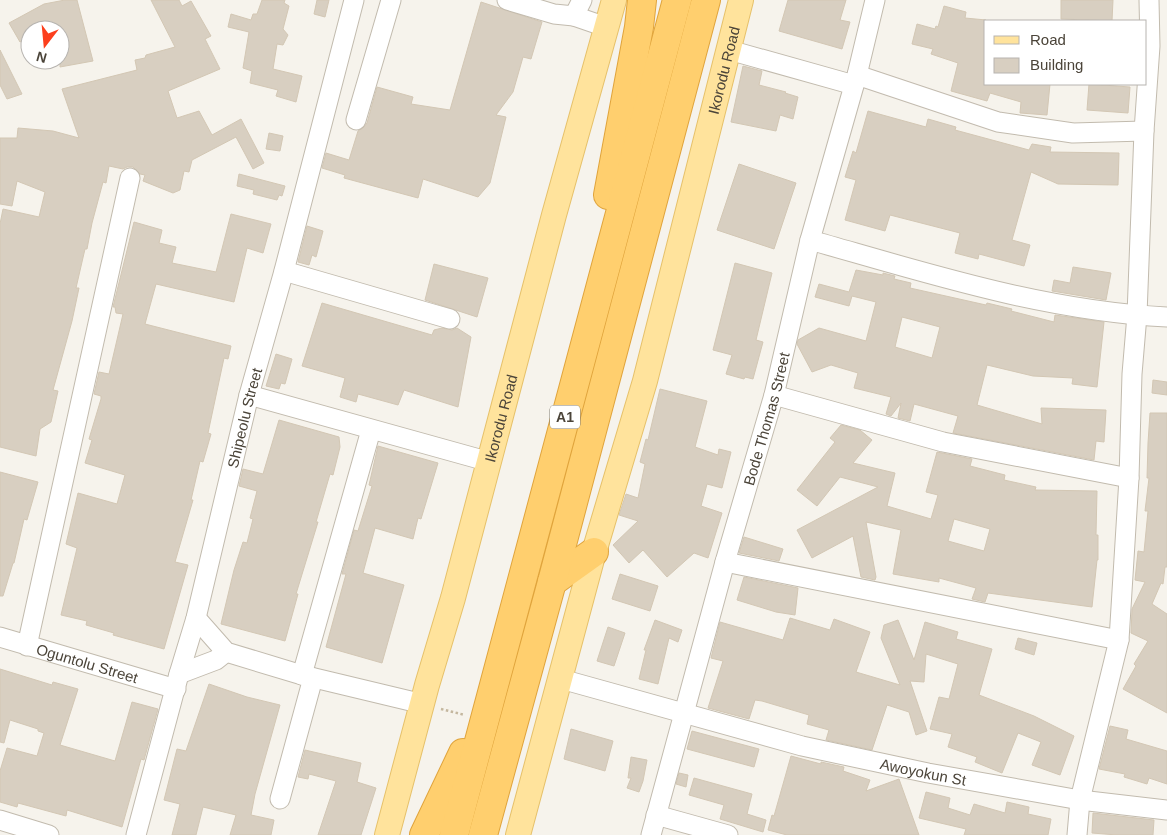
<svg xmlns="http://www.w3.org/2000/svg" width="1167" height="835" font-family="Helvetica,sans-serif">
  <rect width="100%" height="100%" fill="#f6f3ec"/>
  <!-- building -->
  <g fill="#d8cfc1" stroke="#d3c7b4" fill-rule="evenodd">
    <path d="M65,0H77L93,61L60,67V30H30V37L20,42L9,23L44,4Z"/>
    <path d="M151,0H179L182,6L191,1L211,36L205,39L220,69L168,91L177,118L199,111L212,135L241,119L264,163L253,169L236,137L192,160L189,172L184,171L180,190L173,193L143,181L145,175L140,174L133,167H127L123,169L109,166L106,183L103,182L92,223L87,249H85L76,288H79L72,321L53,390L58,391L51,422L40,429L36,456L0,447V224L3,209L39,217L45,192L17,181L12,206L0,204V138H17L18,128L53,131L79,138L62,89L137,70L135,60L145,58L146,55L175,47Z"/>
    <path d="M262,0H285L284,3L289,6L283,29L288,35L283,45L277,44L273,69L302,76L296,102L276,96L278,90L250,83L252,71L243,68L249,32L228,27L231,14L251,20L253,14H257Z"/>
    <path d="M317,0H329L325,17L314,14Z"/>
    <path d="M788,0H846L840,20L850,22L842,49L779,31Z"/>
    <path d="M1061,0H1113L1112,21L1061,19Z"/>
    <path d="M481,2L542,22L531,59L523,57L513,92L496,115L506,117L490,183L478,197L423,179L418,198L344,178L345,175L322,168L326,153L349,160L358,131L363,128L367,123L377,87L413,97L411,104L450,110Z"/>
    <path d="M944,6L966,12L965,18L986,20V84H1050L1047,115L1020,113L1021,102L990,93L987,101L951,91L958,63L931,54L933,49L912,44L917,24L935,29L936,26L938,27Z"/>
    <path d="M0,50L22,94L7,99L0,85Z"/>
    <path d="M743,66L762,71L759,85L786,92L785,93L798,97L793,119L780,115L776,131L731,122Z"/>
    <path d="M1089,84L1130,87L1128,113L1087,110Z"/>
    <path d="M868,111L926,127L928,119L956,127L955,130L1029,150L1032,144L1051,147L1050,152L1119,153L1118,185L1058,184L1031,172L1012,240L1030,245L1024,266L979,254L978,259L955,253L960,233L890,215L885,231L845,220L856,180L845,177L853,151L856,153Z"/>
    <path d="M269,133L283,136L280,151L266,149Z"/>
    <path d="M739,164L796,183L774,249L717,230Z"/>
    <path d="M239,174L285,186L282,196L279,195L277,200L253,194L254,190L237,186Z"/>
    <path d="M231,214L271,224L263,253L247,248L234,302L156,284L145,324L231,346L228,359L224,358L208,433L211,434L203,462L200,461L191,500H193L175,562L188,565L164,649L113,635L114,633L86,625L87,621L61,615L77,548L66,544L78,493L117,504L125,475L85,463L92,440L89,439L101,399V396L94,394L99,372L109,374L123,314L116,313L115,307H113L134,222L162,230L159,243L176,247L172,263L216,272Z"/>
    <path d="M307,226L323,231L316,257L312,255L309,265L298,262Z"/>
    <path d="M735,263L772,273L756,340L763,342L753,379L745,377L744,379L726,374L732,355L713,350Z"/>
    <path d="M434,264L488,278L477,317L425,300Z"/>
    <path d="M1073,267L1111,273L1106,300L1052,291L1054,280L1070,283Z"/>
    <path d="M856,270L883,275V273L895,276L894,279L911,283L910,288L986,305L987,303L1012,309L1011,311L1054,322L1055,315L1104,322L1097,387L1072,384L1073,378L1033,376L987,365L977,405L1042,424L1041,408L1106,410L1104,442L1096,441L1094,460L953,433L958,416L914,404L910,421L898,418L901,403L891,416L886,414L891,397L854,388L858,373L831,365L812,372L797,344L798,340L819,328L866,341L876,302L852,296L849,306L815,297L819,284L849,292ZM902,317L940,327L932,358L895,347Z"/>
    <path d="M322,303L432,335L434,330L442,328L452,330L457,328L471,337L458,407L404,390L398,405L358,394L356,402L340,397L345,378L302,366Z"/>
    <path d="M276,354L292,359L285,384L281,383L279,389L266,386Z"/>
    <path d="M1153,380L1167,382V395L1152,393Z"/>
    <path d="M660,389L707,401L695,447L718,455L719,449L731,452L722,488L707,484L701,506L722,513L708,558L694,553L667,577L643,550L629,563L613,545L638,521L619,515L626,494L638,498L645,464L640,462L646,439L648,440Z"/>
    <path d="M1150,413H1167V567H1165L1163,584L1161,583L1152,604L1167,614V713L1123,689L1136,666L1134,664L1148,641L1131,633L1132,609L1145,582L1135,580L1138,551L1144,552L1148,511H1145L1149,478H1147L1148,443Z"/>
    <path d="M279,420L339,437L340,447L333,475L330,474L316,522H318L296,594H298L285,641L221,624L234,570L243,542L247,543L253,519L250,518L257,491L239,486L243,469L263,474Z"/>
    <path d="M841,425L860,430L872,440L853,463L895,473L887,506L931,519L938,495L926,492L937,452L972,459L970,466L1005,475L1004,480L1036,487L1035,490L1097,491L1096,535H1098V560H1097L1092,607L988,593L985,602L972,599L976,588L939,578V582L893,574L901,530L866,522L876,577L875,580L861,577L853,536L812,558L797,530L878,487L840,477L817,506L797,490L835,442L830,438ZM954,519L990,529L984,551L948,541Z"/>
    <path d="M378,446L438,463L421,519L418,518L413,539L375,528L363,573L404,585L382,663L326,647L346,574H342L354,530L358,531L372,486L369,485Z"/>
    <path d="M0,472L38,482L27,520L24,519L14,563H13L3,596H0Z"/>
    <path d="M744,537L783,549L779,561L739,553Z"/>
    <path d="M620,574L658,586L650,611L612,599Z"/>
    <path d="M744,577L798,588L795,615L776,612L737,600Z"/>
    <path d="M790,618L830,630L834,619L870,632L856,672L900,685L881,638L884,625L898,620L914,660L925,622L958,632L956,639L992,649L979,695L1034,716L1074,736L1060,775L1032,765L1041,742L1018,733L1002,773L975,762L977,757L948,747L952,734L930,729L939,697L949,699L958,664L926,654L924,682L910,681L927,731L916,735L909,712L887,705L872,750L826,740L829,730L807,724L809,715L762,701L755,700L749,719L708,708L723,661L711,658L720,622L783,640Z"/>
    <path d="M655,620L682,630L678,642L669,638L658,684L639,679L646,650H644Z"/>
    <path d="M608,627L625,633L614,666L597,661Z"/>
    <path d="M1018,638L1037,643L1034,655L1015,649Z"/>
    <path d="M0,669L52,685L53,682L78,689L60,745L115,761L132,702L158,709L144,760L141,759L122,827L67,810L66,816L18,803L17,807L0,802V771L7,748L37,756L44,733L38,731V729L10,720L4,743L0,742Z"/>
    <path d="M209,684L247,697L280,705L255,794L251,815L274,820L271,835H230L236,815L203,807L196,835H172L180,804L164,800L177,749L186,751Z"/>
    <path d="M1110,726L1128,730L1126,739L1167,751V784L1149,778L1147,784L1124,777L1125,774L1099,769Z"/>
    <path d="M571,729L613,741L605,771L564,759Z"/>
    <path d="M692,731L759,749L754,767L687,749Z"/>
    <path d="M305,750L361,763L357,782L376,788L361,835H318L336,781L309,774L308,779L298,777Z"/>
    <path d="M791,756L821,764V762L844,767L843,771L870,780L866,791L899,779L919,835H787L768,830L772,815L774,816Z"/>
    <path d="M631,757L647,760L643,781L639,792L627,788L631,778H628Z"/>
    <path d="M679,773L688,775L686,787L676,784Z"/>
    <path d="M694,778L752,794L747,814L766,820L763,832L720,819L724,805L689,795Z"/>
    <path d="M926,792L950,798L948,808L970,815L974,804L1005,813L1007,802L1029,807L1028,814L1051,819L1048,835H964L966,829L919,818Z"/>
    <path d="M1093,813L1154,820L1153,835H1117L1092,833Z"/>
  </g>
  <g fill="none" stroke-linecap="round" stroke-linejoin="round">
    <!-- minor casing -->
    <g stroke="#c2bbae" stroke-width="21">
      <g id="minor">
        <path d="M507,0L554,14L574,16L582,0"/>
        <path d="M574,16L606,27"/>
        <path d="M729,50L854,85"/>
        <path d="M857,75L998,122L1073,133L1144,131"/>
        <path d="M356,120L391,0"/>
        <path d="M810,240C927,273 1044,311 1167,317"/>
        <path d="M284,271L450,319"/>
        <path d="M249,395L490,462"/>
        <path d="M774,395L943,442L1129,478"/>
        <path d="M725,562L1119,640"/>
        <path d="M196,618L226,652L302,675L423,704"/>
        <path id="s1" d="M0,637L176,689"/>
        <path d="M27,646L130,178"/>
        <path d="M179,674L216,660L226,652"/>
        <path d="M302,675L371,430"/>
        <path id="s2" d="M561,679L802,746L928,773L1080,800L1167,810"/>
        <path d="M280,799L313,678"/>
        <path d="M656,815L728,835"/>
        <path d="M0,820L49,835"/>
        <path id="s3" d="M136,835L179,674L196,618L249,395L284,271L354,0"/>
        <path id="s4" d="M651,835L725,562L774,395L810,240L857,75L875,0"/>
        <path d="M1077,835L1080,800L1119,640L1129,478L1132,374L1137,315L1144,131L1150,46L1149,0"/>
      </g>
    </g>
    <!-- major casing -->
    <g stroke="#e6c16a" stroke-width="26">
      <g id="major">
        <path id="s5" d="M387,835L427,685L453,598L554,215L614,0"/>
        <path id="s6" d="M518,835L594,552L645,381L741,0"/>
      </g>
    </g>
    <!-- highway casing -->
    <g stroke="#e0a43c" stroke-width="30">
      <g id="highway">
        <path d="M608,195L639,27L642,0"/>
        <path d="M552,582L594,552"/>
        <path d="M424,835L463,753"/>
        <path d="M454,835L677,0"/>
        <path d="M483,835L552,582L706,0"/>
      </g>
    </g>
    <!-- path -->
    <path stroke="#c4b79f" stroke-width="2.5" stroke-dasharray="2.5 2.5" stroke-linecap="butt" d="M441,709L465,715"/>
    <!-- minor -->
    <use href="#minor" stroke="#fff" stroke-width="19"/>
    <!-- major -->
    <use href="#major" stroke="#ffe39c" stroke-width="24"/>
    <!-- highway -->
    <use href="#highway" stroke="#ffcf6e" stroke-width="28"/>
  </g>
  <g text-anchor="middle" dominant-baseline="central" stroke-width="4" stroke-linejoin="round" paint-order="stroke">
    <!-- shield labels -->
    <rect fill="#fff" stroke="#817c74" stroke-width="1" x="550" y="405.5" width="30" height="23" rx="4"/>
    <g font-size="14" font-weight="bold" fill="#4b4439">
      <text x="565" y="417">A1</text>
    </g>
    <!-- street labels -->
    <g font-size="15" fill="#4b4439" stroke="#fff">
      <text stroke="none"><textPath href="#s6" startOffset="792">Ikorodu Road</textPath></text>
      <text stroke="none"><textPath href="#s3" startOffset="431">Shipeolu Street</textPath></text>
      <text stroke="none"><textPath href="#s5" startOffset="432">Ikorodu Road</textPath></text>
      <text stroke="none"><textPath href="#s4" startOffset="432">Bode Thomas Street</textPath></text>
      <text stroke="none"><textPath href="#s1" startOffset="91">Oguntolu Street</textPath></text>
      <text stroke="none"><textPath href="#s2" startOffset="374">Awoyokun St</textPath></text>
    </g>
  </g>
  <!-- legend -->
  <rect x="984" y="20" width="162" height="65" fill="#ffffff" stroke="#b7b4b0"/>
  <rect x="994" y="36" width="25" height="8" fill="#ffe39c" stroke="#b7b4b0"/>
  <text x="1030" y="45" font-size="15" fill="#4b4439">Road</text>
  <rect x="994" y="58" width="25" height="15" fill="#d8cfc1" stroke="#b7b4b0"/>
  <text x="1030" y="70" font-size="15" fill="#4b4439">Building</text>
  <!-- north arrow -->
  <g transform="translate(45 45) rotate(196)"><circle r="24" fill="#ffffff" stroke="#b7b4b0"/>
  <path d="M0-4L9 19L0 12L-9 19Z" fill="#fc3f1d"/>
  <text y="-8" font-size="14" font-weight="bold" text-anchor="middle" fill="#4b4439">N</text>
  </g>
</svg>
